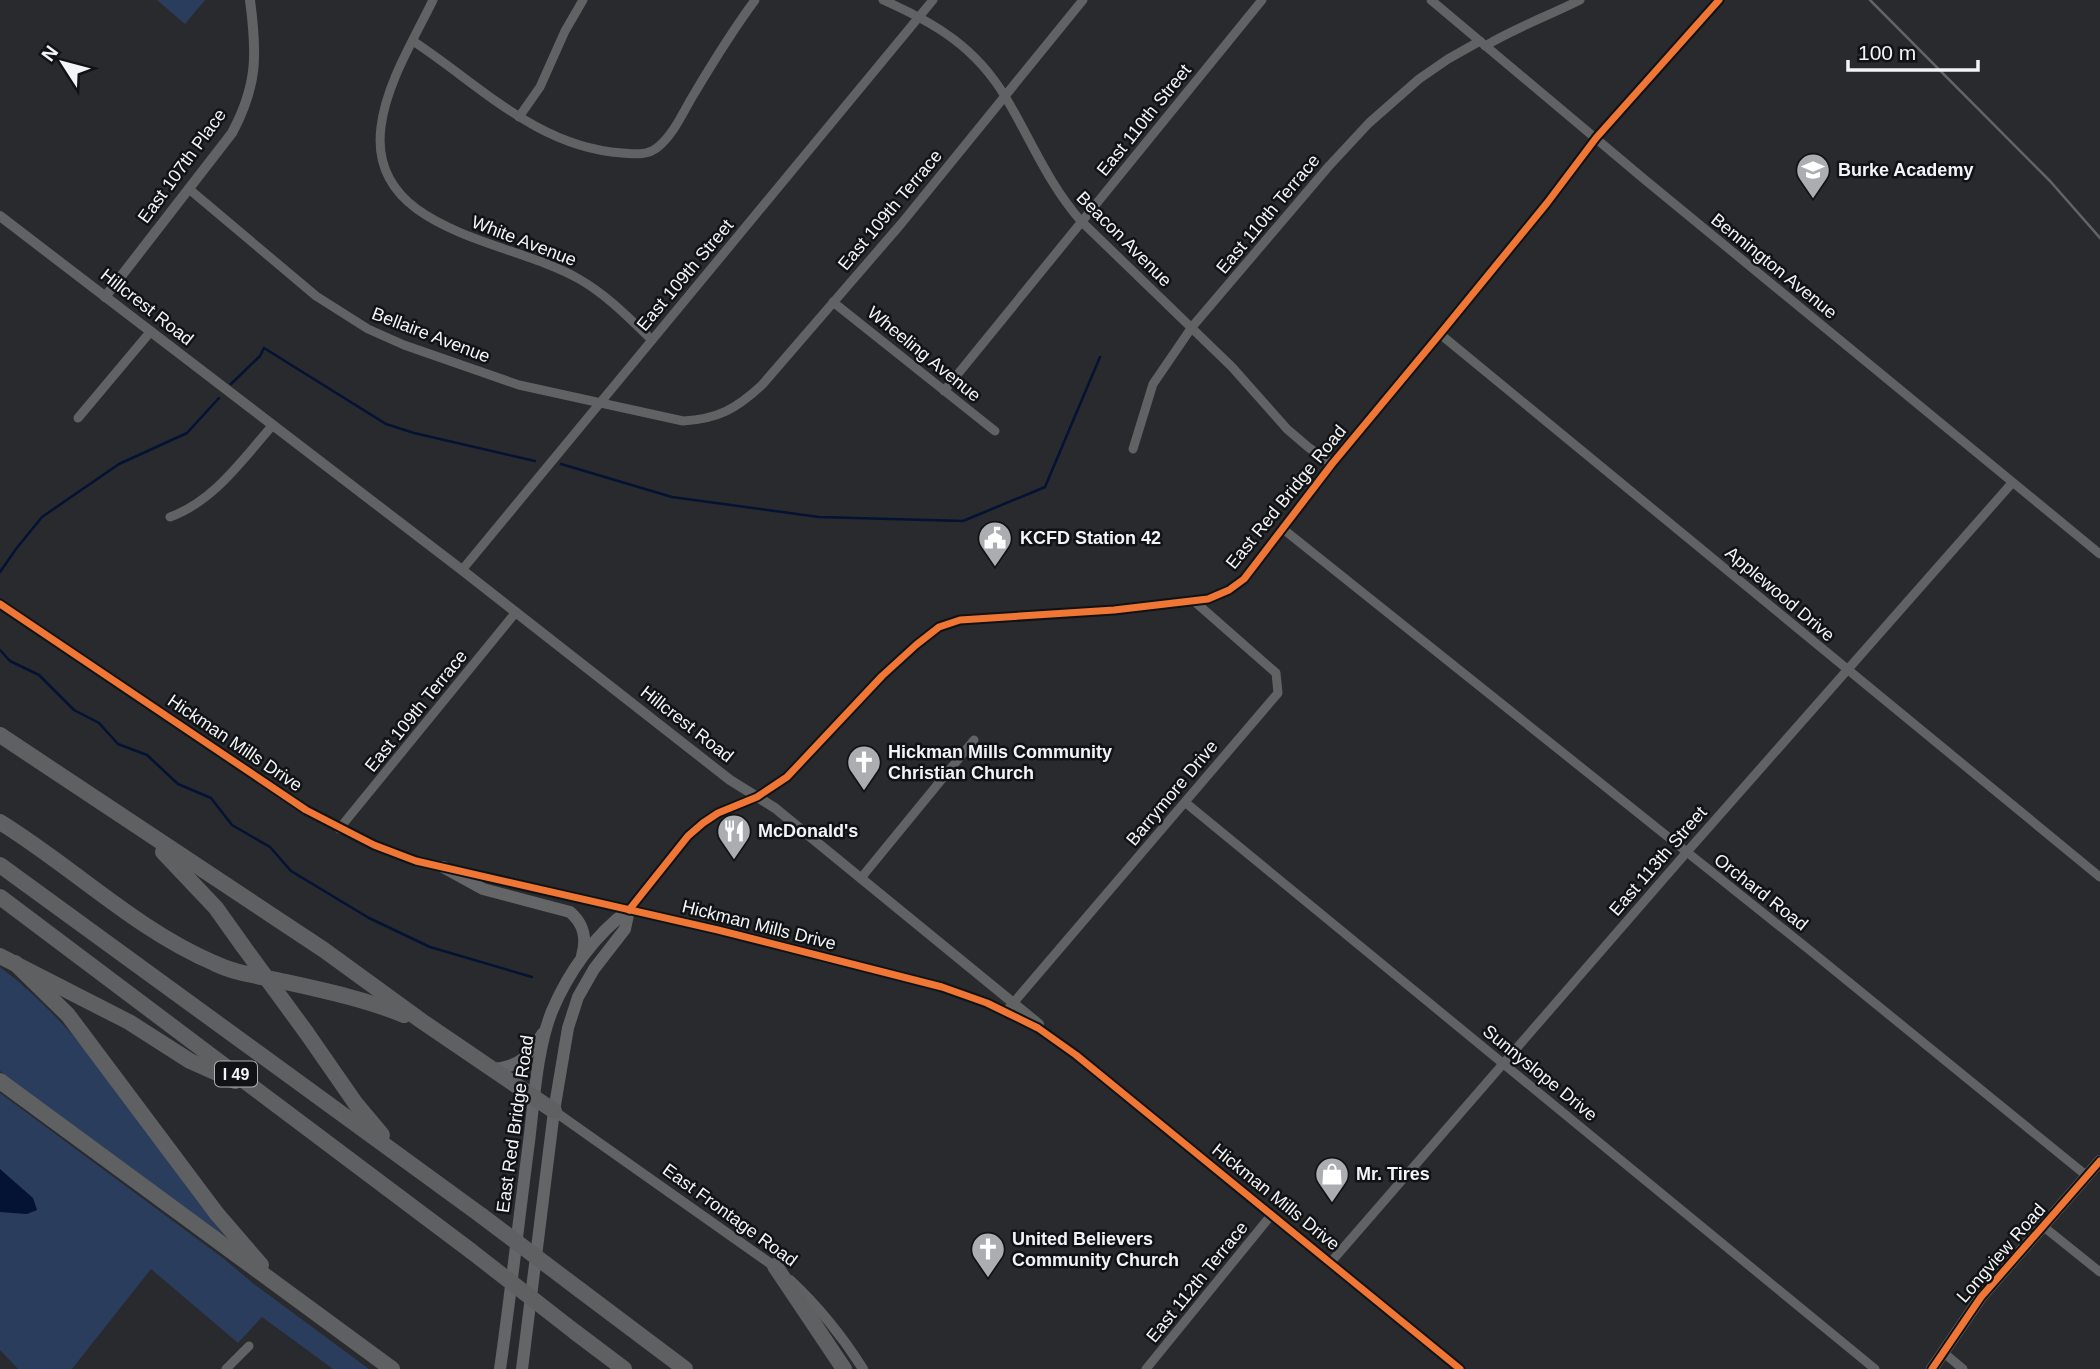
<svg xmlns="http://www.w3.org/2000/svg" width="2100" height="1369" font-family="Arial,sans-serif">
  <rect width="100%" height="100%" fill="#282a2d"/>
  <!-- green -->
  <g fill="#2a3d5d">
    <path d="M157,0H205L185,24Z"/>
    <path d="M0,967C95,1038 153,1150 228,1240L0,1071Z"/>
    <path d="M0,1093L223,1258L254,1284L369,1369H333L262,1317L238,1343L151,1269L72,1369H18L0,1350Z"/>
  </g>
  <!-- water -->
  <path fill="#041233" d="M0,1169L33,1198L37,1210L27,1214L0,1212Z"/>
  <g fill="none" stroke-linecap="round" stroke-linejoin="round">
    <!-- stream -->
    <g stroke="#041233" stroke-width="2.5">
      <path d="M231,384L260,356L264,348L386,424L414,433L535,461"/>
      <path d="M561,464L672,497L819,517L963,521L1045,487L1100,357"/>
      <path d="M0,572L16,549L42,517L119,464L187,433L219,398"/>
      <path d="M0,650L10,661L39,675L74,710L99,723L118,744L147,755L178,784L211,798L232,825L270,847L291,871L369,918L430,947L532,977"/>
    </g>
    <!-- minor -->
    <g stroke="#616263" stroke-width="9">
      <path d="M433,0C414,39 386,84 381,127C367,233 513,240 579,279C607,295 629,318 652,340"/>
      <path d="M883,0C935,23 976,47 1006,98C1031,140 1049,185 1081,221L1232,367L1287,429L1308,447L1332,464"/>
      <path d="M1431,0L1644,179L2100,554"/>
      <path d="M413,41C480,85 537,147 622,153C635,154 647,156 658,147C674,134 683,112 694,94C713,62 733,30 755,0"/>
      <path d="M1485,46C1515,28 1548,16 1580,0"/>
      <path d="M519,117L540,87L565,31L583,0"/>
      <path d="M189,189L316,296L368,329L404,345L519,385L683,421C718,419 736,409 762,385L901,224L1083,0"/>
      <path d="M833,302L995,431"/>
      <path d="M1440,334L2100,877"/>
      <path d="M944,391L1262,0"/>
      <path d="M78,418L151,331"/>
      <path d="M1133,449L1153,384L1192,327L1329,166L1369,123L1419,79L1448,59L1480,41"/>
      <path d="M170,517C214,501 242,460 272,426"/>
      <path d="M1283,529L1812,952L2087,1176"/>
      <path d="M462,570L933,0"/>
      <path d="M1186,803L1875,1369"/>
      <path d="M339,829L516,612"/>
      <path d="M861,878L974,740"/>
      <path d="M629,910L688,836L703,823L718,813L757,797L787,777L882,676L916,645L939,627L960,620L1114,610L1208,599L1229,590L1244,579L1332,464L1440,334L1547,203L1596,138L1719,0"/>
      <path d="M1009,1008L1278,693L1276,673L1194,601"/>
      <path d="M2044,1227L2100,1272"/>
      <path d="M1331,1262L1686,853L2012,483"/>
      <path d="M1944,1353L1963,1369"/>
      <path d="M226,1369L249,1346"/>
      <path d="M1146,1369L1272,1214"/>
    </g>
    <!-- tertiary -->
    <g stroke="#616263" stroke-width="10">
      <path d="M0,216L462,570L730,780L775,808L1039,1024"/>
      <path d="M105,297L232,133C258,85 257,53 250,0"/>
      <path d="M0,604L306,810L374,845L416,861L718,930L942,987L987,1003L1038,1028L1076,1055L1460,1369"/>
      <path d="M554,1111L778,1269"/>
      <path d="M790,1280C820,1308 841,1334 863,1369"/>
    </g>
    <!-- secondary -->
    <g stroke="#646566" stroke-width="12">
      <path d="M443,867L483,889L570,912C584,924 587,938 582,956"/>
      <path d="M492,1069C521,1067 528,1056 543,1033"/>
      <path d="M500,1369C511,1293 519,1217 529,1142C534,1101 537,1048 552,1011C568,973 595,934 629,910"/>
      <path d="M522,1369L554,1111L568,1028L578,997L594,969L625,929L629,910"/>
      <path d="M1932,1369L1981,1297L2100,1161"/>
    </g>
    <!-- motorway -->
    <g stroke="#5e6062" stroke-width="16">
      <path d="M0,735L324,950L423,1022L554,1111"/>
      <path d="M0,822C73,867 135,929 214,963C234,973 258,976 281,981C322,990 365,999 404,1015"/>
      <path d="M163,852L216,908L243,946"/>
      <path d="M0,865L482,1216"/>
      <path d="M0,897L471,1251"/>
      <path d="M0,956L129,1022L190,1061L235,1081"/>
      <path d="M15,963L68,1015L217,1214L261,1265"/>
      <path d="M306,1032L356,1104L382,1135"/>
      <path d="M0,1081L392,1369"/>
      <path d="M775,1266L844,1369"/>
      <path d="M580,1290L685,1369"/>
      <path d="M575,1332L624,1369"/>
    </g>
    <!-- rail -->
    <path stroke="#636466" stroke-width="2.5" d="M1870,0L2050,181L2100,238"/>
    <!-- motorway-bridge -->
    <g stroke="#5e6062" stroke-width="16">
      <path d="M243,946L306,1032"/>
      <path d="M482,1216L580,1290"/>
      <path d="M471,1251L575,1332"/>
    </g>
    <!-- cycleway casing -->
    <g stroke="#111214" stroke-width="11">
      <g id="cycleway">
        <path d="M0,604L306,810L374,845L416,861L718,930L942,987L987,1003L1038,1028L1076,1055L1460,1369"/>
        <path d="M629,910L688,836L703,823L718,813L757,797L787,777L882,676L916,645L939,627L960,620L1114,610L1208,599L1229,590L1244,579L1332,464L1440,334L1547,203L1596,138L1719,0"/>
        <path d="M1932,1369L1981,1297L2100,1161"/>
      </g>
    </g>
    <!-- cycleway -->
    <use href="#cycleway" stroke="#f07635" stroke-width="7"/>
  </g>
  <!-- icons -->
  <defs>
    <g id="school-pin" transform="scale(1.75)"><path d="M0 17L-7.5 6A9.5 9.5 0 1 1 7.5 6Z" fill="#abadb0" stroke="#111214"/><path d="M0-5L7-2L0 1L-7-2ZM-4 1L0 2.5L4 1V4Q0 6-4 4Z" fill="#fff"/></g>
    <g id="civic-pin" transform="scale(1.75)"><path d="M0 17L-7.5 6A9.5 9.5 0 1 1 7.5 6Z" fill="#abadb0" stroke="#111214"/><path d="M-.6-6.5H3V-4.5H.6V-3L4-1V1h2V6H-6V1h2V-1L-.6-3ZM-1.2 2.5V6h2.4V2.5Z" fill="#fff"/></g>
    <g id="church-pin" transform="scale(1.75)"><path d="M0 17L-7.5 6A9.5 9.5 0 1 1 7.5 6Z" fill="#abadb0" stroke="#111214"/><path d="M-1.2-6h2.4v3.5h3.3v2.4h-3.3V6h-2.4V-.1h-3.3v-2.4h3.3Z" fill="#fff"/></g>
    <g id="restaurant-pin" transform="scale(1.75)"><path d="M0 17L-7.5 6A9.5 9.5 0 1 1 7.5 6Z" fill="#abadb0" stroke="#111214"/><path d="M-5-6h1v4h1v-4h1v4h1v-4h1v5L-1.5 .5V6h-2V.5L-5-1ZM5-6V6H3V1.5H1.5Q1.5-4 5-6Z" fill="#fff"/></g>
    <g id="shop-pin" transform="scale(1.75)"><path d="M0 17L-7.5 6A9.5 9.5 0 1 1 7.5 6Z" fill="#abadb0" stroke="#111214"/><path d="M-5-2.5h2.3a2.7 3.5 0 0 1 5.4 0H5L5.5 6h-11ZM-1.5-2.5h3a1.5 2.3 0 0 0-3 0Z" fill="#fff"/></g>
  </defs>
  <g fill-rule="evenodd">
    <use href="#school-pin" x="1813" y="170"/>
    <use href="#civic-pin" x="995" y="538"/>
    <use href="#church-pin" x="864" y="762"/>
    <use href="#restaurant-pin" x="734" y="831"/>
    <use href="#shop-pin" x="1332" y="1174"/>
    <use href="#church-pin" x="988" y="1249"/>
  </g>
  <g text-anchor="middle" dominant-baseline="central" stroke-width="5" stroke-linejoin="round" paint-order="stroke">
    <!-- shield labels -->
    <rect fill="#111214" stroke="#aeb0b3" stroke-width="2" x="215" y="1061.5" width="42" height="25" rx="5"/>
    <g font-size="16" font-weight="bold" fill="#f2f4f7">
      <text x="236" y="1074">I 49</text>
    </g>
    <!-- street labels -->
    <g font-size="18" fill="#f2f4f7" stroke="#111214">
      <text transform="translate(1144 120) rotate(-51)">East 110th Street</text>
      <text transform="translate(182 166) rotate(-54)">East 107th Place</text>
      <text transform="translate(890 210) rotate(-50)">East 109th Terrace</text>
      <text transform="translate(1268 214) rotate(-50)">East 110th Terrace</text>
      <text transform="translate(1124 239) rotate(45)">Beacon Avenue</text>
      <text transform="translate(524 241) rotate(21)">White Avenue</text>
      <text transform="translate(1774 266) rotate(39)">Bennington Avenue</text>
      <text transform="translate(685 275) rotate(-50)">East 109th Street</text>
      <text transform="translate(147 307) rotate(38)">Hillcrest Road</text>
      <text transform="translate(431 335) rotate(21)">Bellaire Avenue</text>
      <text transform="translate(924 354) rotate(39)">Wheeling Avenue</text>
      <text transform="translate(1286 497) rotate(-51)">East Red Bridge Road</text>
      <text transform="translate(1780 594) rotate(40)">Applewood Drive</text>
      <text transform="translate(416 711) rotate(-51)">East 109th Terrace</text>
      <text transform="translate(687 724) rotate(38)">Hillcrest Road</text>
      <text transform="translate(235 743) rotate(34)">Hickman Mills Drive</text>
      <text transform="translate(1172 793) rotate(-50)">Barrymore Drive</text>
      <text transform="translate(1658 861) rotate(-49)">East 113th Street</text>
      <text transform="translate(1761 892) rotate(38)">Orchard Road</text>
      <text transform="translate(759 925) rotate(14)">Hickman Mills Drive</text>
      <text transform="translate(1540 1073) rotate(39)">Sunnyslope Drive</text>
      <text transform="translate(515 1124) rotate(-82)">East Red Bridge Road</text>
      <text transform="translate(1276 1197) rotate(39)">Hickman Mills Drive</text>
      <text transform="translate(730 1215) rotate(36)">East Frontage Road</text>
      <text transform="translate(2001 1253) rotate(-49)">Longview Road</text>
      <text transform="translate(1197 1282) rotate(-51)">East 112th Terrace</text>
    </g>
    <!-- poi labels -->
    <g font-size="18" font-weight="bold" fill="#f2f4f7" stroke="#111214" text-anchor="start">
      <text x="1838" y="170">Burke Academy</text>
      <text x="1020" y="538">KCFD Station 42</text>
      <text x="888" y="752">Hickman Mills Community<tspan x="888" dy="21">Christian Church</tspan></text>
      <text x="758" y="831">McDonald's</text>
      <text x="1356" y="1174">Mr. Tires</text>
      <text x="1012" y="1239">United Believers<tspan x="1012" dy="21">Community Church</tspan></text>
    </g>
  </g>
  <!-- north arrow -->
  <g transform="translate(63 63) rotate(306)" stroke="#111214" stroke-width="5" paint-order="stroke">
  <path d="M0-5L12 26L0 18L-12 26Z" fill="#f2f4f7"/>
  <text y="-10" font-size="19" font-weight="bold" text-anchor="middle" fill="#f2f4f7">N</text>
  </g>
  <!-- scale -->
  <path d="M1848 60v10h130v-10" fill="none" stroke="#f2f4f7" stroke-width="3.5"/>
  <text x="1858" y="60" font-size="21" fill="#f2f4f7" stroke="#111214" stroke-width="5" paint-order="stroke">100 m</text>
</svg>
